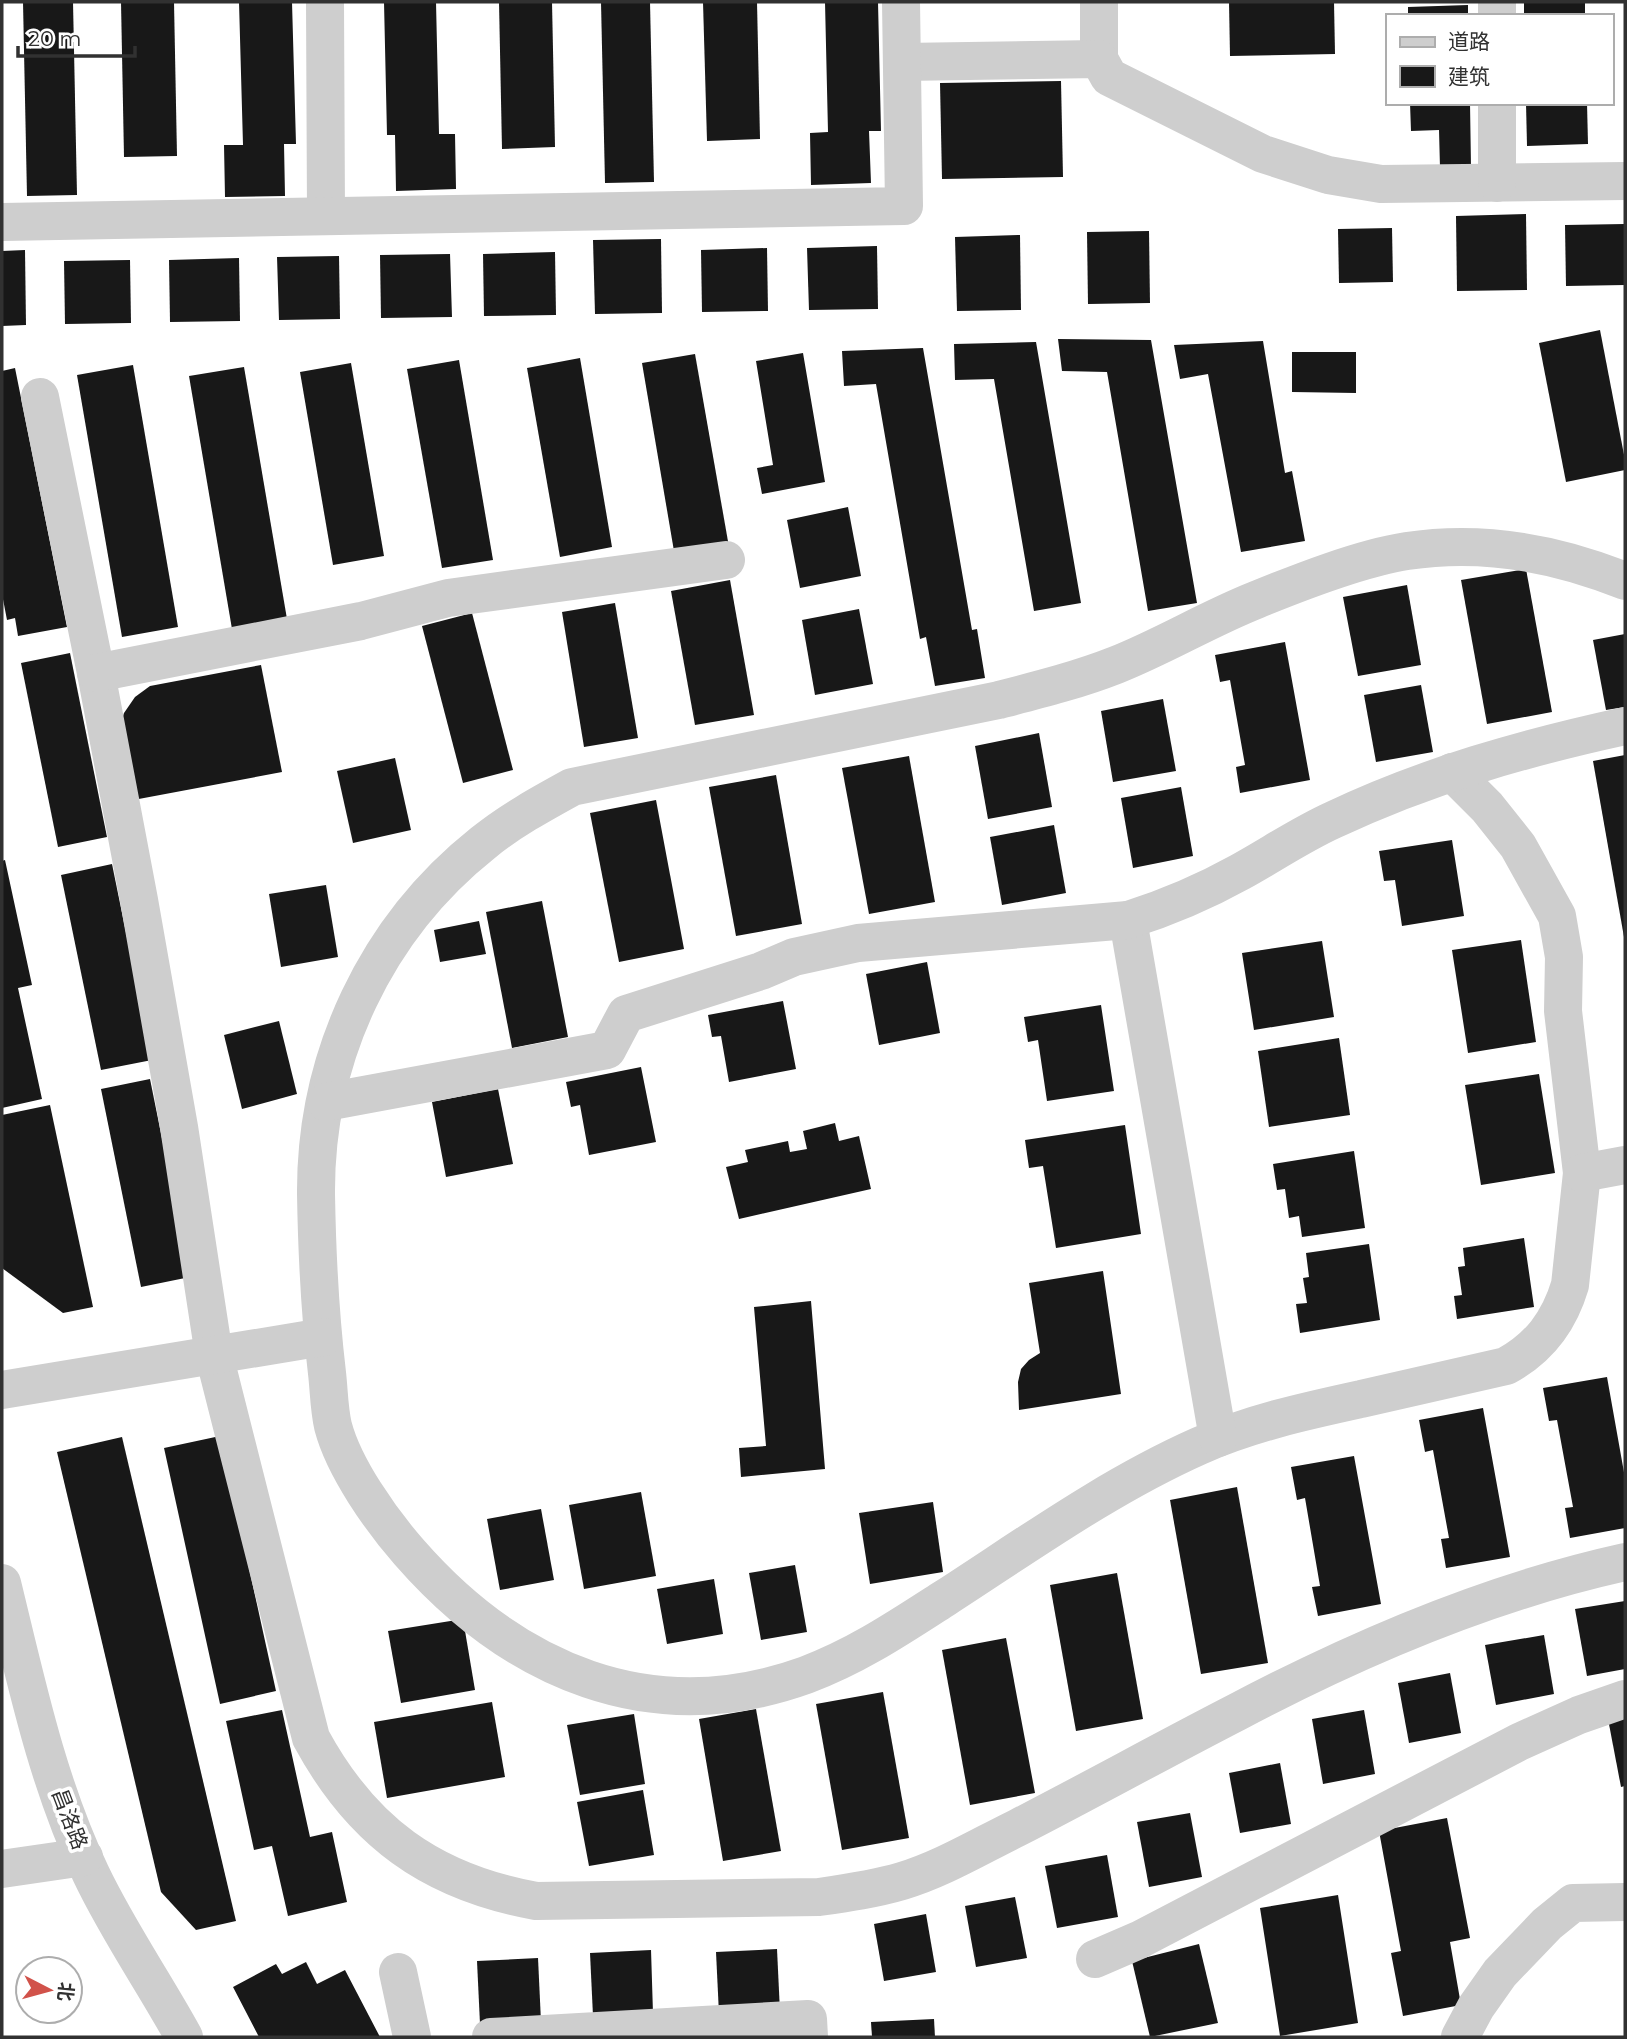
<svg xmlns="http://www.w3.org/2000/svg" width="1627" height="2039" font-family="Montserrat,'Noto Sans SC',sans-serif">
  <rect width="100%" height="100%" fill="#fff"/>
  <!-- building -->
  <g fill="#181818">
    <path d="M23,2H73L77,195L27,196Z"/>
    <path d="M121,2H174L177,156L124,157Z"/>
    <path d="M239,2H292L296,144H284L285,196L225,197L224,145H243Z"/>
    <path d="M384,2H436L439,134H455L456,189L396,191L395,135H387Z"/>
    <path d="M499,2H552L555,147L502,149Z"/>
    <path d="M601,2H650L654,182L605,183Z"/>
    <path d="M703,2H757L760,139L707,141Z"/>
    <path d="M825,2H878L881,131H869L871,183L811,185L810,133L828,132Z"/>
    <path d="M1229,2H1334L1335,54L1230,56Z"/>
    <rect x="1524" y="2" width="61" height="14"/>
    <path d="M1468,5V16H1408V7Z"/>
    <path d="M1061,81L1063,177L942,179L940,83Z"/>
    <path d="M1410,103H1470L1471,167L1440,168L1439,130L1411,131Z"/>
    <path d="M1526,103H1587L1588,144L1527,146Z"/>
    <path d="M1526,214L1527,290L1457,291L1456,216Z"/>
    <path d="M1625,224V285L1566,286L1565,225Z"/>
    <path d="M1392,228L1393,282L1339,283L1338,229Z"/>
    <path d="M1149,231L1150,303L1088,304L1087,232Z"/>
    <path d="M1020,235L1021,310L957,311L955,237Z"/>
    <path d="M661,239L662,313L595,314L593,240Z"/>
    <path d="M877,246L878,309L809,310L807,248Z"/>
    <path d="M767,248L768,311L702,312L701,250Z"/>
    <path d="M25,250L26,325L2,326V251Z"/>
    <path d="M555,252L556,315L484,316L483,254Z"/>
    <path d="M450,254L452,317L381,318L380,255Z"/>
    <path d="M339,256L340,319L279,320L277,257Z"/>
    <path d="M239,258L240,321L170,322L169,260Z"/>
    <path d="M130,260L131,323L65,324L64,261Z"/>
    <path d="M1600,330L1625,460V470L1566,482L1539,343Z"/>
    <path d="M1058,339L1151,340L1197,603L1148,611L1107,372L1062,371Z"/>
    <path d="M1263,341L1285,473L1292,471L1305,541L1241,552L1208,374L1180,379L1174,345Z"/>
    <path d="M1036,342L1081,603L1034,611L994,379L955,380L954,344Z"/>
    <path d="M923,348L972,630L977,629L985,678L935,686L926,637L920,639L876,384L844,386L842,351Z"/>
    <path d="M1292,352H1356V393L1292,392Z"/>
    <path d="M803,353L825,482L762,494L757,468L773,465L756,361Z"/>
    <path d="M695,354L729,547L675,557L642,363Z"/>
    <path d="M580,358L612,547L560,557L527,368Z"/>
    <path d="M459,360L493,560L442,568L407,369Z"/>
    <path d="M351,363L384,556L333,565L300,372Z"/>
    <path d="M133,365L178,627L122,637L77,375Z"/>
    <path d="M244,367L287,619L232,629L189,376Z"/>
    <path d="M15,368L67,627L18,636L15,618L7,620L2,594V371Z"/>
    <path d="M848,507L861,576L800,588L787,520Z"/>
    <path d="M1526,569L1552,712L1487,724L1461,580Z"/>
    <path d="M730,580L754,715L695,725L671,591Z"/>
    <path d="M1407,585L1421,665L1358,676L1343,597Z"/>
    <path d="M615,603L638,738L584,747L562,612Z"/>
    <path d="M859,609L873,684L815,695L802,620Z"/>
    <path d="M472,613L513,770L463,783L422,626Z"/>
    <path d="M1625,634V707L1606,710L1593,640Z"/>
    <path d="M1285,642L1310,780L1240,793L1236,767L1245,765L1230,680L1220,682L1215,655Z"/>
    <path d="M70,653L107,837L58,847L21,663Z"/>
    <path d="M261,665L282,772L128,801L119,729L124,713L135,697L150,686Z"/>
    <path d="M1421,685L1433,752L1376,762L1364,695Z"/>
    <path d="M1163,699L1176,771L1113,782L1101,711Z"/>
    <path d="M1039,733L1052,807L988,819L975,746Z"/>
    <path d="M1625,755V937H1624L1593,761Z"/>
    <path d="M909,756L935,902L869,914L842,768Z"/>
    <path d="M395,758L411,830L353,843L337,771Z"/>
    <path d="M776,775L802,924L736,936L709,787Z"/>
    <path d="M1181,787L1193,856L1133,868L1121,798Z"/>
    <path d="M656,800L684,949L619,962L590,813Z"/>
    <path d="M1054,825L1066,893L1002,905L990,837Z"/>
    <path d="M1452,840L1464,916L1402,926L1395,880L1384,881L1379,851Z"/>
    <path d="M5,860L32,985L18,988L42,1099L2,1108V861Z"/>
    <path d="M112,864L152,1060L101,1070L61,875Z"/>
    <path d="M326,885L338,957L281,967L269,894Z"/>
    <path d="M542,901L568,1037L512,1048L486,912Z"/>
    <path d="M479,921L486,954L440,962L434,930Z"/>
    <path d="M1521,940L1536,1042L1468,1053L1452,950Z"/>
    <path d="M1322,941L1334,1017L1254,1030L1242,953Z"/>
    <path d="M927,962L940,1033L879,1045L866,974Z"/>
    <path d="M783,1001L796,1069L729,1082L721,1036L712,1037L708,1015Z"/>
    <path d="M1101,1005L1114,1091L1047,1101L1038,1040L1028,1042L1024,1017Z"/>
    <path d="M279,1021L297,1094L242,1109L224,1035Z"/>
    <path d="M1339,1038L1350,1115L1269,1127L1258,1051Z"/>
    <path d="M641,1067L656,1142L589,1155L580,1105L571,1107L566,1082Z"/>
    <path d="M1539,1074L1555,1173L1481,1185L1465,1085Z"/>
    <path d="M150,1079L190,1277L141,1287L101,1089Z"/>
    <path d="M498,1089L513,1164L446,1177L432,1102Z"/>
    <path d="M50,1105L93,1307L63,1313L2,1268V1115Z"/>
    <path d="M835,1123L839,1141L859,1136L871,1189L739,1219L726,1167L748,1162L745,1150L788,1141L790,1152L807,1149L803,1131Z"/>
    <path d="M1125,1125L1141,1234L1056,1248L1043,1166L1029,1168L1025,1140Z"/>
    <path d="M1354,1151L1365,1228L1302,1237L1299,1216L1289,1218L1285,1189L1277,1190L1273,1164Z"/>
    <path d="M1524,1238L1534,1307L1457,1319L1454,1296L1462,1295L1458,1267L1465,1266L1463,1248Z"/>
    <path d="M1369,1244L1380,1320L1300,1333L1296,1304L1307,1303L1303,1278L1309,1277L1306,1253Z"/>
    <path d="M1103,1271L1121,1394L1019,1410L1018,1382L1021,1369L1029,1360L1040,1353L1029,1283Z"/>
    <path d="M811,1301L825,1469L741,1477L739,1448L766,1446L754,1307Z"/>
    <path d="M1607,1377L1625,1478V1528L1570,1538L1565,1508L1573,1507L1557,1420L1549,1421L1543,1388Z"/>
    <path d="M1483,1408L1510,1557L1446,1568L1441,1539L1449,1538L1433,1450L1425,1452L1419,1420Z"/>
    <path d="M220,1436L276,1691L220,1704L164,1448Z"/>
    <path d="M122,1437L236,1921L196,1930L161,1892L57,1452Z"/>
    <path d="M1354,1456L1381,1604L1318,1616L1312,1587L1320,1586L1305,1498L1297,1500L1291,1467Z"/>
    <path d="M1237,1487L1268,1663L1201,1674L1170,1500Z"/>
    <path d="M641,1492L656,1576L584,1589L569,1505Z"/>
    <path d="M933,1502L943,1572L870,1584L859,1513Z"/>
    <path d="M541,1509L554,1580L500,1590L487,1519Z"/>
    <path d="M795,1565L807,1632L761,1640L749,1573Z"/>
    <path d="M1117,1573L1143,1719L1076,1731L1050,1585Z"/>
    <path d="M714,1579L723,1634L667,1644L657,1589Z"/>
    <path d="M1625,1601V1669L1587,1676L1575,1609Z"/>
    <path d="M463,1619L475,1690L401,1703L388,1631Z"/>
    <path d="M1544,1635L1554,1694L1496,1705L1485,1645Z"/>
    <path d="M1006,1638L1035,1793L970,1805L942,1650Z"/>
    <path d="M1450,1673L1461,1733L1409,1743L1398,1683Z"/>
    <path d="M883,1692L909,1838L842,1850L816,1704Z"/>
    <path d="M492,1702L505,1777L387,1798L374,1722Z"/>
    <path d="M756,1709L781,1851L723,1861L699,1719Z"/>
    <path d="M282,1710L310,1837L332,1832L347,1902L288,1916L272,1846L254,1850L226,1721Z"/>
    <path d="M1364,1710L1375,1774L1323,1784L1312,1719Z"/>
    <path d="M634,1714L645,1784L580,1795L567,1725Z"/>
    <path d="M1625,1716V1786L1621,1787L1608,1719Z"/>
    <path d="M1280,1763L1291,1824L1240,1833L1229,1773Z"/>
    <path d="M643,1790L654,1855L589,1866L577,1802Z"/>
    <path d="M1190,1813L1202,1877L1149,1887L1137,1822Z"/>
    <path d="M1447,1818L1470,1938L1450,1942L1461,2005L1403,2016L1391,1953L1401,1951L1379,1831Z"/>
    <path d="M1107,1855L1118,1917L1057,1928L1045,1866Z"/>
    <path d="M1338,1895L1358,2023L1280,2036L1260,1908Z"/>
    <path d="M1015,1897L1027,1958L976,1967L965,1906Z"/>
    <path d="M926,1914L936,1972L884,1981L874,1924Z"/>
    <path d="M1199,1944L1218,2023L1150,2037L1132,1961Z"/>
    <path d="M777,1949L780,2012L719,2014L716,1952Z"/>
    <path d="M651,1950L653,2013L593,2016L590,1953Z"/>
    <path d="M538,1958L541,2022L480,2024L477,1961Z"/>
    <path d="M306,1962L317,1984L345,1970L380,2037H259L233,1987L276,1964L282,1974Z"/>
    <path d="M934,2019L935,2037H872L871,2022Z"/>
  </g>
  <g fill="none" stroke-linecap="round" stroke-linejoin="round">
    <!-- minor -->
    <g stroke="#cecece" stroke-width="38">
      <path d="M325,2L326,216"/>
      <path d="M1099,2V59"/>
      <path d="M1497,16V2"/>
      <path d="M902,62L1099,59L1109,77L1263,154L1328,175L1381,184L1625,181"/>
      <path d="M1497,183V103"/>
      <path d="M2,222L904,206L901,2"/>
      <path d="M40,397L96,673L139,900L179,1127L214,1355L311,1738C362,1832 431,1882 536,1901L819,1897C847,1893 875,1889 902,1881C942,1869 980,1846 1017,1828C1091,1790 1163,1750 1237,1712C1360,1647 1489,1592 1625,1562"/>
      <path d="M96,673L361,621L448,598L726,560"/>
      <path d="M1452,772L1487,807L1518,846L1557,916L1564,957L1563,1011L1582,1173L1570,1285C1559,1322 1539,1348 1506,1366C1457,1377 1409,1388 1361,1399C1306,1411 1251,1423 1199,1446C1109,1486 1027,1545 945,1598C900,1627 857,1656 806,1675C651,1731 513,1671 409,1552C381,1520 344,1468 333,1426C329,1409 329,1390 327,1373C320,1314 317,1254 316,1194C315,1057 376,928 483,843C510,821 541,804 572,787L999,700C1038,690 1078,680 1116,665C1164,646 1208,619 1256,600C1300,582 1361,558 1407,551C1481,540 1556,553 1625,581"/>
      <path d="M1128,920L1218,1438"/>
      <path d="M326,1102L607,1050L626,1014L761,971L794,957L858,943L1128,920C1166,908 1204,892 1240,872C1271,855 1300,835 1333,820C1426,776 1524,748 1625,726"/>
      <path d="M1582,1173L1625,1165"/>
      <path d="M2,1390L323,1337"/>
      <path d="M2,1583C26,1681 47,1782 91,1874C118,1931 154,1982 184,2037"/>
      <path d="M2,1869L84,1857"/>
      <path d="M1095,1959L1139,1940L1519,1742L1579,1715L1625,1699"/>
      <path d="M398,1972L412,2037"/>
      <path d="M491,2037L808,2019L809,2037"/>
      <path d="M1460,2037L1476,2007L1500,1973L1547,1924L1573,1903L1625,1902"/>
    </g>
  </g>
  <g text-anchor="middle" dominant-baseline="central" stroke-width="7" stroke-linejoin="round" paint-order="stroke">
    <!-- street labels -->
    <g font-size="21" fill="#313131" stroke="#fff">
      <text transform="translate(70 1819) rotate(69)">昌洛路</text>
    </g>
  </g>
  <!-- border -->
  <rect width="1627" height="2039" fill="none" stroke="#313131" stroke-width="7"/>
  <!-- legend -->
  <rect x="1386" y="14" width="228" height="91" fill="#ffffff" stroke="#adadad" stroke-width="2"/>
  <rect x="1400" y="37" width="35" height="10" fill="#cecece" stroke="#adadad" stroke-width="2"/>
  <text x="1448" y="49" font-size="21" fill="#313131">道路</text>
  <rect x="1400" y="66" width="35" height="21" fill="#181818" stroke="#adadad" stroke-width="2"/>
  <text x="1448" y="84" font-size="21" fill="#313131">建筑</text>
  <!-- north arrow -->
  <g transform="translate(49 1990) rotate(96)"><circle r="33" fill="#ffffff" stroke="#adadad" stroke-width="2"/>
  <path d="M0-5L12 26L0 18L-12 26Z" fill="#d1524a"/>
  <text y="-10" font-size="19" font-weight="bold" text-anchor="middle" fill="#313131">北</text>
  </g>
  <!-- scale -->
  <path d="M18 46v10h117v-10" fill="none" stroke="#313131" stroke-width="3.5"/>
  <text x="28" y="46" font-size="21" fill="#313131" stroke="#ffffff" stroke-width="5" paint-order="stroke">20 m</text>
</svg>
